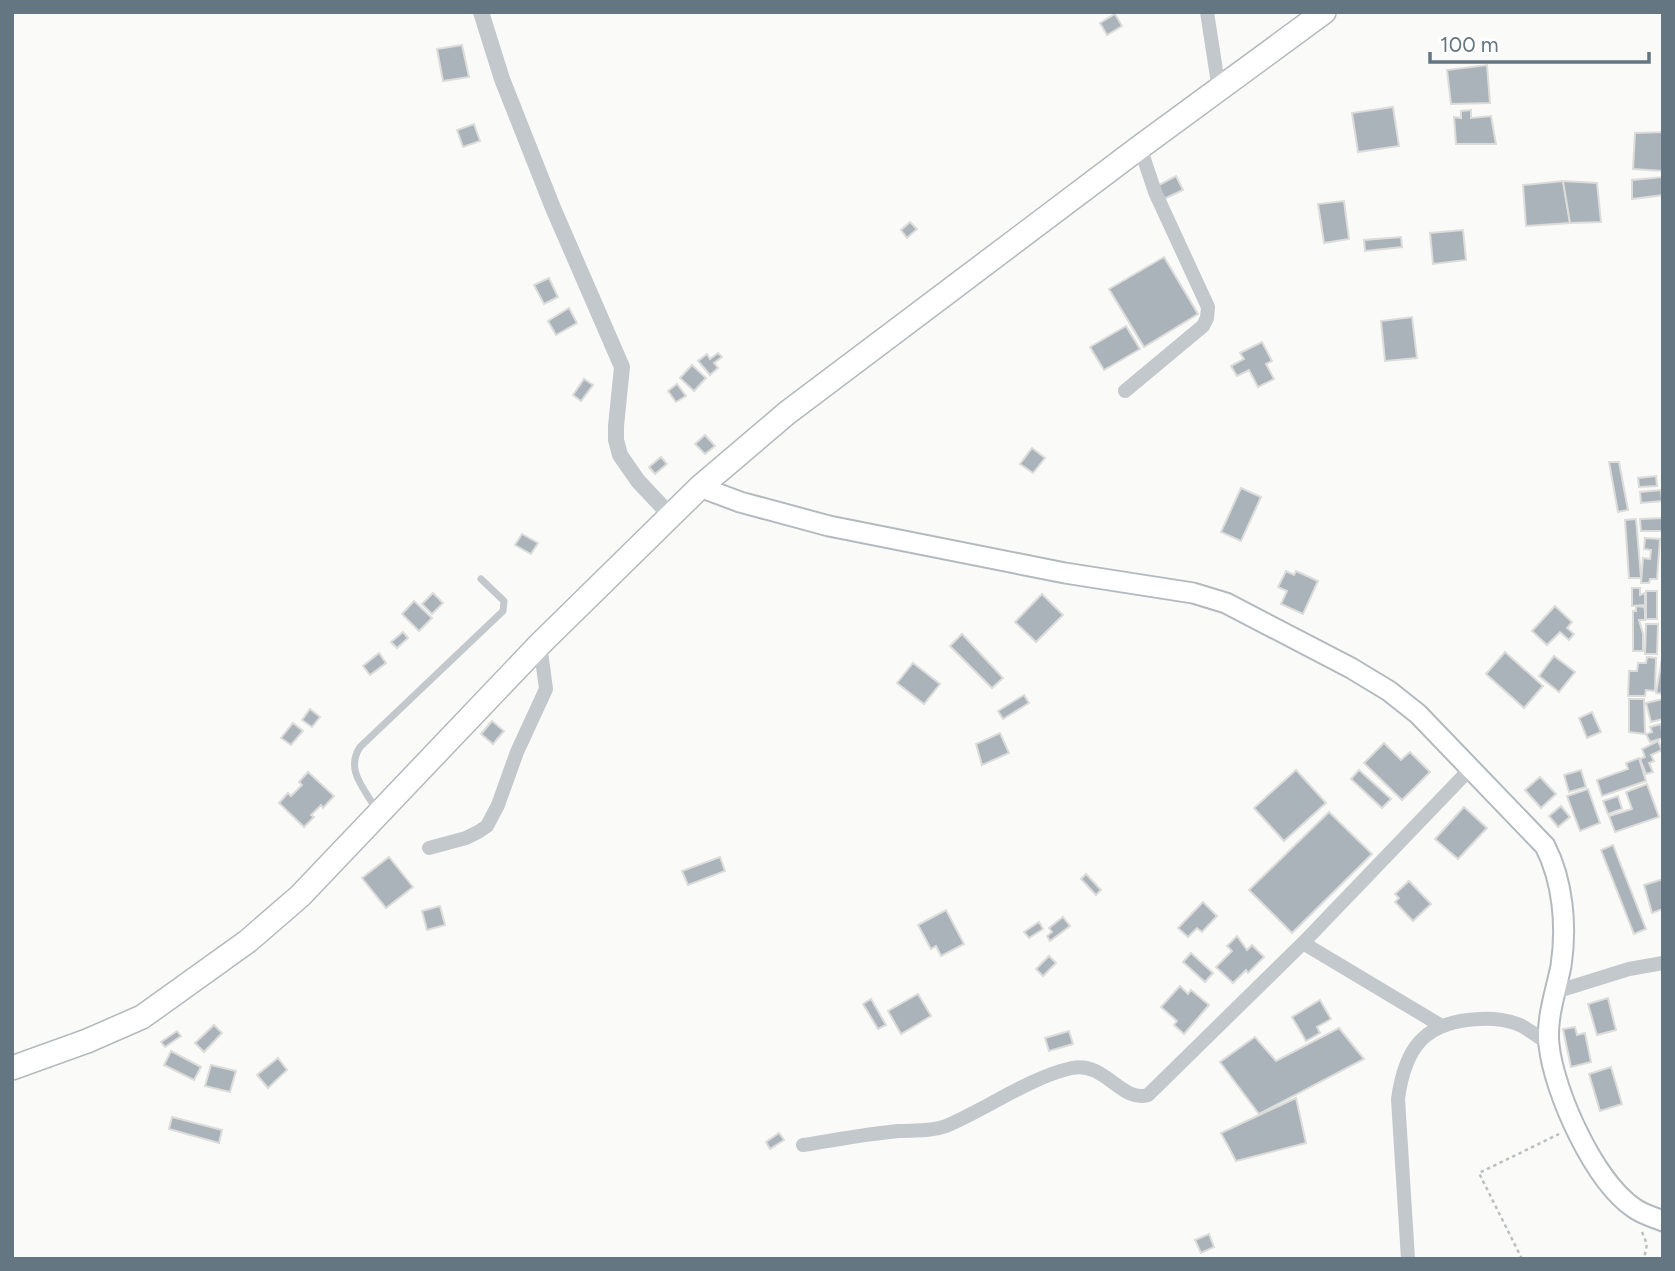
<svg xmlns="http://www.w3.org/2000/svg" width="1675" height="1271" font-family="Figtree,sans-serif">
  <rect width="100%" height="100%" fill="#fafaf8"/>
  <!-- building -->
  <g fill="#aab3b9" stroke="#dcdcda" stroke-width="2">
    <path d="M1115,14L1122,26L1107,35L1100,23Z"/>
    <path d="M462,45L469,77L443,81L437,49Z"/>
    <path d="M1487,65L1490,103L1451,104L1447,70Z"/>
    <path d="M1393,107L1399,146L1358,152L1352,113Z"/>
    <path d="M1471,110V118L1491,116L1496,144H1456L1454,117L1461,118V111Z"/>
    <path d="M474,124L480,141L463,147L457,130Z"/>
    <path d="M1663,132V171L1633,169L1635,133Z"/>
    <path d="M1176,176L1183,190L1164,199L1157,186Z"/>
    <path d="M1663,177V195L1632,199V180Z"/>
    <path d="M1563,181L1570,223L1526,226L1523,185Z"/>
    <path d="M1563,181L1597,183L1601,222L1570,223Z"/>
    <path d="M1344,201L1349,239L1324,243L1318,204Z"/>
    <path d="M910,222L917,229L907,238L901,230Z"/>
    <path d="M1463,230L1466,260L1433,264L1430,233Z"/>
    <path d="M1401,237L1402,247L1365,251L1364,240Z"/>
    <path d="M1164,257L1198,314L1144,347L1109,289Z"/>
    <path d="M549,278L558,297L544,304L534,285Z"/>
    <path d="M569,308L577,323L556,335L548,321Z"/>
    <path d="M1412,317L1417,358L1385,361L1381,321Z"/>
    <path d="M1126,326L1140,349L1104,370L1090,347Z"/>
    <path d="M1262,342L1272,361L1266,364L1274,379L1258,387L1249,370L1237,376L1231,366L1244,359L1240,353Z"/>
    <path d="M718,353L722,357L714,363L718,368L710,375L698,361L707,354L710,359Z"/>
    <path d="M692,365L706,378L694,391L680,378Z"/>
    <path d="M584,379L593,385L581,401L573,395Z"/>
    <path d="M677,384L686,396L676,402L668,391Z"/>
    <path d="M705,435L715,446L705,454L695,444Z"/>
    <path d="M1032,448L1045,458L1033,473L1020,464Z"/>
    <path d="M661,457L667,464L655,474L649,467Z"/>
    <path d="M1609,462H1619L1628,510L1618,512Z"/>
    <path d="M1656,476L1657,486L1639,487L1638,478Z"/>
    <path d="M1241,488L1261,497L1241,541L1221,532Z"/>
    <path d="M1661,490L1662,501L1641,503L1640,492Z"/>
    <path d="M1663,518V531H1641L1640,519Z"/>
    <path d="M1636,519L1641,578H1629L1625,520Z"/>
    <path d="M522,534L538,543L531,554L515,545Z"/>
    <path d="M1645,538L1660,539L1657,579H1650L1649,583H1641L1643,558L1650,559L1651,550L1644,549Z"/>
    <path d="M1286,571L1294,575L1296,571L1318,581L1303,614L1281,604L1287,591L1278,587Z"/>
    <path d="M1632,588H1640V595L1645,593V605L1632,606Z"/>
    <rect x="1646" y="591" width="11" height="28"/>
    <path d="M433,593L443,603L432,614L422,604Z"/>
    <path d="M1042,594L1063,615L1036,642L1015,622Z"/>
    <path d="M414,601L432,618L419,631L402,614Z"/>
    <path d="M1555,606L1572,622L1567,628L1574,634L1569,640L1560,632L1547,645L1532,631Z"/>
    <path d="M1636,606L1644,607L1645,611V620H1639L1643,634V651H1633V611H1636Z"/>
    <path d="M1646,624H1658L1657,654H1645Z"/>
    <path d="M403,632L408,638L397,648L391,642Z"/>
    <path d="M962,634L1003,678L992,688L950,646Z"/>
    <path d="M1505,652L1543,686L1524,708L1486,674Z"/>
    <path d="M379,653L386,663L370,675L363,666Z"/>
    <path d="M1554,656L1575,672L1559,692L1539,676Z"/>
    <path d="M1647,657L1656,658L1655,691L1646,690L1645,696H1628L1629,671H1637L1638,663H1646Z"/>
    <path d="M1662,659H1663V694L1656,693Z"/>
    <path d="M913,663L940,684L924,704L897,683Z"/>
    <path d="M1024,695L1029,703L1003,719L998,711Z"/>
    <path d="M1629,699H1644L1645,734L1629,732Z"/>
    <path d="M1663,699V719L1651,722L1646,703Z"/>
    <path d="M310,709L320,717L312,727L302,720Z"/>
    <path d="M1592,712L1601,732L1587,738L1579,718Z"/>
    <path d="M492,721L504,731L493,744L481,734Z"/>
    <path d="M293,723L303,731L291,745L281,738Z"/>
    <path d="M1661,724L1663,738L1650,742L1646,734L1652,732L1650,727Z"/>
    <path d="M1000,733L1009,753L982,765L976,744Z"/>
    <path d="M1658,741L1662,750L1651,755L1654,761L1649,763L1653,772L1646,774L1640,759L1645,757L1642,749Z"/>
    <path d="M1384,743L1401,760L1410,752L1430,772L1402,800L1364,763Z"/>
    <path d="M1639,758L1646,781L1602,796L1597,780L1628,769L1626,763Z"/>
    <path d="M1296,770L1326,803L1284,841L1254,808Z"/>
    <path d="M1359,770L1391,799L1382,808L1351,779Z"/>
    <path d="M1581,770L1586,787L1569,792L1564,775Z"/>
    <path d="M308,772L334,796L323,808L321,805L311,815L314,817L304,827L279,803L288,793L291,796L302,785L299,782Z"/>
    <path d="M1540,777L1556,794L1541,808L1525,790Z"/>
    <path d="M1647,784L1659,817L1615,832L1609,816L1632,809L1626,792Z"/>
    <path d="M1588,789L1600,823L1580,831L1567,796Z"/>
    <path d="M1618,796L1622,809L1608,814L1603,801Z"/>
    <path d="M1561,806L1570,817L1558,827L1549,816Z"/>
    <path d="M1464,807L1487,828L1458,859L1435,839Z"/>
    <path d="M1329,812L1372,854L1292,933L1249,890Z"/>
    <path d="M1613,845L1646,929L1634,934L1601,850Z"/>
    <path d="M389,857L413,887L386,908L362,878Z"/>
    <path d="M720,857L725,871L688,885L682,871Z"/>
    <path d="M1086,874L1101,890L1096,895L1081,879Z"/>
    <path d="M1663,879V909L1652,913L1644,885Z"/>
    <path d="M1409,881L1431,904L1413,921L1395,902L1399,898L1395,894Z"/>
    <path d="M1203,902L1217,916L1202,932L1197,928L1188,937L1178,928Z"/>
    <path d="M440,906L445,925L427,930L422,911Z"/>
    <path d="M946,910L964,944L941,956L936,946L931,949L918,925Z"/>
    <path d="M1063,917L1070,926L1050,941L1047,936L1052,932L1049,928Z"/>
    <path d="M1039,922L1043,929L1029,938L1024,932Z"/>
    <path d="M1237,936L1247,950L1252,945L1264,957L1248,973L1246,970L1233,983L1216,967L1232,951L1227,946Z"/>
    <path d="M1191,953L1213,973L1205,982L1183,962Z"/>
    <path d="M1049,956L1056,963L1043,976L1036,969Z"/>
    <path d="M1180,986L1188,994L1191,990L1209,1005L1184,1034L1174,1025L1177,1021L1161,1007Z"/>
    <path d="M918,994L931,1016L901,1034L888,1011Z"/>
    <path d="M1608,998L1616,1030L1597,1035L1588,1004Z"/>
    <path d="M871,999L886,1025L878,1029L863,1004Z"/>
    <path d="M1320,1000L1331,1019L1317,1027L1320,1033L1306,1041L1292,1017Z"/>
    <path d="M214,1025L222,1033L204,1052L195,1043Z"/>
    <path d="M1575,1027L1577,1035L1585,1033L1591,1062L1571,1067L1563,1029Z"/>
    <path d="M1339,1028L1364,1059L1259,1114L1220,1062L1255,1037L1276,1061Z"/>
    <path d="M177,1031L181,1036L165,1047L161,1042Z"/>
    <path d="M1069,1031L1073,1044L1049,1051L1045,1038Z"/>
    <path d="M171,1051L201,1067L194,1080L164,1065Z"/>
    <path d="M278,1058L287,1070L268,1088L257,1075Z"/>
    <path d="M211,1065L236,1071L230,1092L205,1086Z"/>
    <path d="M1611,1067L1622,1104L1600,1111L1589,1074Z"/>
    <path d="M1296,1098L1306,1143L1236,1161L1221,1133Z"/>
    <path d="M172,1117L222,1130L219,1143L169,1129Z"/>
    <path d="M779,1133L784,1140L770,1149L766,1142Z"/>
    <path d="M1209,1234L1214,1247L1201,1253L1195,1240Z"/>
  </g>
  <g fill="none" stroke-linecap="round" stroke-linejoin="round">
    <!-- secondary casing -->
    <g stroke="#b3babf" stroke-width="23">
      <path id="secondary" d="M700,487L740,502L829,526L1065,573L1193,593L1226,603L1351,668L1389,691L1418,714L1545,846C1563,881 1567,926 1561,966C1556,991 1546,1018 1549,1045C1554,1092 1594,1181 1634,1208C1642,1214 1653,1217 1663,1221"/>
    </g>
    <!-- trunk casing -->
    <g stroke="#b4b9bd" stroke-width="26">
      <path id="trunk" d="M12,1068L87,1041L142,1017L248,941L300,896L540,644L700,487L787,413L1140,147L1324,12"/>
    </g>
    <!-- path -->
    <g stroke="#bbbfc2" stroke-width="2.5" stroke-dasharray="3.5 3.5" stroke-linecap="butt">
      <path d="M1642,1232L1647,1244L1644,1259"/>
      <path d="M1522,1259L1479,1173L1559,1134"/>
    </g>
    <!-- service -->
    <path stroke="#c3c8cc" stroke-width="7" d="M376,809C364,788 345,770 360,747L503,611L504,601L481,579"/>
    <!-- minor -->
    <g stroke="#c3c8cc" stroke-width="14">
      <path d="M1207,12L1219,90"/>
      <path d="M1125,391L1203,326L1207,318L1208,307L1155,192L1140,147"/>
      <path d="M429,848L466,838L478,832L487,826L498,805L517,752L546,689L540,644"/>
      <path d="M1303,943L1440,1025"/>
      <path d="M1555,992L1629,969L1663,963"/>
      <path d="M803,1145C835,1140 866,1134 898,1131C914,1130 930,1132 946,1126C985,1110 1030,1077 1072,1068C1105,1061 1121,1103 1148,1095L1303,943L1471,768"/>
      <path d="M1408,1259L1398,1099C1405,1047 1425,1021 1480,1019C1493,1018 1510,1020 1522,1026C1531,1031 1540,1038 1549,1044"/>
    </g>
    <!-- tertiary -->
    <path stroke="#c3c8cc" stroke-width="16" d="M481,12L502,79L553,208L622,367L616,426V440L620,455L638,481L670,515"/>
    <!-- secondary -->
    <use href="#secondary" stroke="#fff" stroke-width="19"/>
    <!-- trunk -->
    <use href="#trunk" stroke="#fff" stroke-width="23"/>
  </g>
  <!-- border -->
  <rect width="1675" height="1271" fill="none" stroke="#657683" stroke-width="28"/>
  <!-- scale -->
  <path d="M1430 52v10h219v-10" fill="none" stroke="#657683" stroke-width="3.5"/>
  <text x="1440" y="52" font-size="21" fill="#657683" stroke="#ffffff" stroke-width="5" paint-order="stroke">100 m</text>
</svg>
